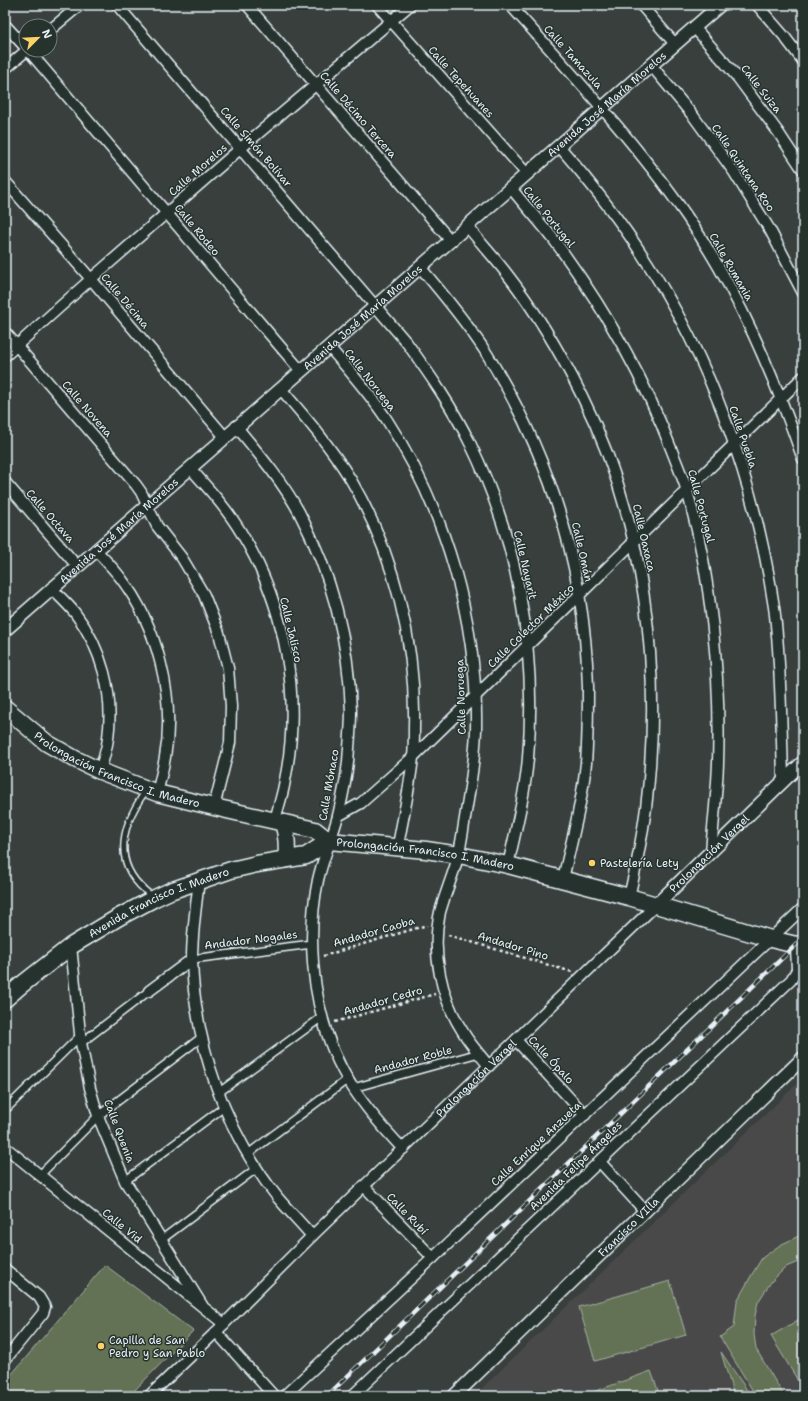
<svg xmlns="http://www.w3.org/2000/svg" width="808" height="1401" font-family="'Shantell Sans',sans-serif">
  <rect width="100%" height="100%" fill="#393f3c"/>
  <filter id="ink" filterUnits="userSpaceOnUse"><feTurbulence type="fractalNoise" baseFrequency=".025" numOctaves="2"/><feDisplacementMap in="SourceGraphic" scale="8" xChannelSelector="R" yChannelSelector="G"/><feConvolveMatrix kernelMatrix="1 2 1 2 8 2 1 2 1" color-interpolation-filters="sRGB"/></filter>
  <g filter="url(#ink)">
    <!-- built -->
    <path fill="#494a4a" d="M803,1078V1396H474Z"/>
    <!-- green -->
    <g fill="#647254" stroke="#a6b2a6">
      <path d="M801,1235H803V1260L786,1267L771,1282L758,1302L755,1316L754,1334L756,1349L784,1396H756L720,1337L734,1327L737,1301L751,1276L762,1258L780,1245Z"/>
      <path d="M105,1265L193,1331L129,1396H5V1382Z"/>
      <path d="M670,1281L686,1335L595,1361L579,1307Z"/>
      <path d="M803,1317V1389L771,1336Z"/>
      <path d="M721,1352L751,1396H734Z"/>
      <path d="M651,1371L660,1396H586L585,1395Z"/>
    </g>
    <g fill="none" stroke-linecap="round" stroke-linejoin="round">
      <!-- service casing -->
      <g stroke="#e8f1f8" stroke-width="8">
        <path id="service" d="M145,792C119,829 112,867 152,896"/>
      </g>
      <!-- pedestrian casing -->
      <g stroke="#e8f1f8" stroke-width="10">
        <g id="pedestrian">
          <path d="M192,959L312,944"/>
          <path d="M81,1043L149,991"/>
          <path d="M353,1088L479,1053"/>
          <path d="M218,1093L322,1017"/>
          <path d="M5,1110L80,1036"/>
          <path d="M248,1154L348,1079"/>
          <path d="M40,1175L98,1116L202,1037"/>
          <path d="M125,1181L224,1107"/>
          <path d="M161,1240L257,1168"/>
        </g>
      </g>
      <!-- minor casing -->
      <g stroke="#e8f1f8" stroke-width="13">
        <g id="minor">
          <path d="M117,5L407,343C430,375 453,408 470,443C518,541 537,649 528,758C525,794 516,829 508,865"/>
          <path d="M247,5L451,241"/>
          <path d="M377,5L527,174"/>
          <path d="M510,5C571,73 634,140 686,215C738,290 773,374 803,459"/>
          <path d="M641,5L675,44"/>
          <path d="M757,5L784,36L803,61"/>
          <path d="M5,25L26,48"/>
          <path d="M694,27L738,78L778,132L803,170"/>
          <path d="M50,30L80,5"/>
          <path d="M28,50L301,371"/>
          <path d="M651,65L694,117L734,172L770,230L803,293"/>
          <path d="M5,69L27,50"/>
          <path d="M559,146C589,181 618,217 643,256C711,359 756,486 774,607C776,621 777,635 778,648C781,692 782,736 783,780"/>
          <path d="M5,181L91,279L225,437"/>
          <path d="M511,188C526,207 543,225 557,244C604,308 644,377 672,451C677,464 683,478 687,491C711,574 721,677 718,763C717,793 713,823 711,853"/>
          <path d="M467,226C480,242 494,257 507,274C536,311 561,354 582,396C645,522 663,670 646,808C642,838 636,868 629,897"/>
          <path d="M420,267C444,295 467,323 487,354C550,456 585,567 588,687C588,712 588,737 586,763C582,802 572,840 563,879"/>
          <path d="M5,332L136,485L141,492L157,526L182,558L204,595L219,633L228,668L231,706L230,743L214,807"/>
          <path d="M329,347C349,370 370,394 387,420C446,511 478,621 476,730C475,760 470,789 465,818C463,831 461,844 458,857C453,875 445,894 440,912C431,952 441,998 463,1032C470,1044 480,1055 489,1066"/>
          <path d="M5,356L91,279L241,148L410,5"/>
          <path d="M281,389C306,418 331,447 351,480C394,554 416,641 414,727C414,737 414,747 413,757C410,787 403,817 398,846"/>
          <path d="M236,426C259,454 282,481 299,512C331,573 349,642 351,711C351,728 349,746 348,762C346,780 342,799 338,816C332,838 323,858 318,880C304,948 315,1030 353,1088C368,1111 385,1130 403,1149"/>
          <path d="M190,468C209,489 228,510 242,534C286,607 302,697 285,780C283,794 278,807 275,821"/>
          <path d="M5,482L77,566"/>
          <path d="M96,550C104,559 113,568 120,577C157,625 176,697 165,757C163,769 160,781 157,793"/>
          <path d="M51,588C59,596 68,604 75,613C102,648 114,694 108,738C107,749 103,760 100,771"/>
          <path d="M338,816L361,803L413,757L803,377"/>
          <path d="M199,880C196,907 192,932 192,959C194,1043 225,1132 278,1198C289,1211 301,1223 312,1236"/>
          <path d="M71,946L81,1043L90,1088L98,1116L125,1181L202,1305"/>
          <path d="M149,991L192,959"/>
          <path d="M516,1040L585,1115"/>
          <path d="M5,1147L224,1324"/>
          <path d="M599,1161L645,1211"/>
          <path d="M364,1186L433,1258"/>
          <path d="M5,1269L39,1297L45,1307L43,1313L5,1360"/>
          <path d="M216,1332L274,1396"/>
          <path id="s1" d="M149,1396L216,1332L312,1236L656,905"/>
          <path d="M284,1396L433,1258L803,908"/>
          <path d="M352,1396L791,980L797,970L796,945"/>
        </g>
      </g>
      <!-- tertiary casing -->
      <g stroke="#e8f1f8" stroke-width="15">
        <g id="tertiary">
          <path id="s2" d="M5,630L720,5"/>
          <path id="s3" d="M656,905L803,762"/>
          <path id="s4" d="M454,1396L803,1058"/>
        </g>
      </g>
      <!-- primary casing -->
      <g stroke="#e8f1f8" stroke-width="19">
        <g id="primary">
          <path id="s5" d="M5,708L47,743L75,759L100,771L157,793L214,807L315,830L329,841L426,850L459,855L508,865L629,897L771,939L796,945L803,944"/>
          <path d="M283,823C287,836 288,846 286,859"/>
          <path id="s6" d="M5,999L20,986L71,946L119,917L155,898L170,891L231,870L257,864L306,856L329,841"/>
        </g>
      </g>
      <!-- path -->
      <g stroke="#e8f1f8" stroke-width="2.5" stroke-dasharray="3 3" stroke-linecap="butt">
        <path d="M448,935L572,972"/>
        <path d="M323,956L427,925"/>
        <path d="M335,1022L435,994"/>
      </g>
      <!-- service -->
      <use href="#service" stroke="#26332d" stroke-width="5"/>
      <!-- pedestrian -->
      <use href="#pedestrian" stroke="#26332d" stroke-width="7"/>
      <!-- minor -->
      <use href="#minor" stroke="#26332d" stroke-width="10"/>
      <!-- tertiary -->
      <use href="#tertiary" stroke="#26332d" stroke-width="12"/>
      <!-- primary -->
      <use href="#primary" stroke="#26332d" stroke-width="16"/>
      <!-- rail casing -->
      <g stroke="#e8f1f8" stroke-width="4.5">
        <path id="rail" d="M327,1396L803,938"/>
      </g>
      <!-- rail -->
      <use href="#rail" stroke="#26332d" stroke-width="3" stroke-dasharray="9" stroke-linecap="butt"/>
    </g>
  </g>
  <!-- markers -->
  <g fill="#ffd166" stroke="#26332d" stroke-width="1.5">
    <circle cx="592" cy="863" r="4"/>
    <circle cx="101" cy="1346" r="4"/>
  </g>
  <g text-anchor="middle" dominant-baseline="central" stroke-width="3" stroke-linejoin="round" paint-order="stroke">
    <!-- street labels -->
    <g font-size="11" fill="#e8f1f8" stroke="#26332d">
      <text transform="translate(573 57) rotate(48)">Calle Tamazula</text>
      <text transform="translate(461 82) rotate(48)">Calle Tepehuanes</text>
      <text transform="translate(761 89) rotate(52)">Calle Suiza</text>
      <text stroke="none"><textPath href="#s2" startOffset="799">Avenida José María Morelos</textPath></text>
      <text transform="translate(358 115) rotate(49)">Calle Décimo Tercera</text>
      <text transform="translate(256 147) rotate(49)">Calle Simón Bolívar</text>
      <text transform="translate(743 168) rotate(56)">Calle Quintana Roo</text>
      <text transform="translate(198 170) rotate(-41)">Calle Morelos</text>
      <text transform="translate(549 217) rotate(51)">Calle Portugal</text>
      <text transform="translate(197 230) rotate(50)">Calle Rodeo</text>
      <text transform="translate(731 267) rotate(60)">Calle Rumania</text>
      <text transform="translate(125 301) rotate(50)">Calle Décima</text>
      <text stroke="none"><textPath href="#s2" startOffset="475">Avenida José María Morelos</textPath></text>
      <text transform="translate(370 380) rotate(52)">Calle Noruega</text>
      <text transform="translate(87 409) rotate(49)">Calle Novena</text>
      <text transform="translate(743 437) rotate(71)">Calle Puebla</text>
      <text transform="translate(701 506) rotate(75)">Calle Portugal</text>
      <text transform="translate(50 516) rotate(49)">Calle Octava</text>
      <text stroke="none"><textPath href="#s2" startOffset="151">Avenida José María Morelos</textPath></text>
      <text transform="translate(644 538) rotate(77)">Calle Oaxaca</text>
      <text transform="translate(582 552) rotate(77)">Calle Omán</text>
      <text transform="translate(525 565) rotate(77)">Calle Nayarit</text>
      <text transform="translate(531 626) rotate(-44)">Calle Colector México</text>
      <text transform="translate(291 630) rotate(77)">Calle Jalisco</text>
      <text transform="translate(461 697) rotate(-92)">Calle Noruega</text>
      <text stroke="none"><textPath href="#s5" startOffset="130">Prolongación Francisco I. Madero</textPath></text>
      <text transform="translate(329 785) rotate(-80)">Calle Mónaco</text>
      <text stroke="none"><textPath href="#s3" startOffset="74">Prolongación Vergel</textPath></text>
      <text stroke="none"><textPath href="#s5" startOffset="453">Prolongación Francisco I. Madero</textPath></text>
      <text stroke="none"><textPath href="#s6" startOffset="183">Avenida Francisco I. Madero</textPath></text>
      <text transform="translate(374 932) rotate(-16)">Andador Caoba</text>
      <text transform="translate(251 940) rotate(-7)">Andador Nogales</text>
      <text transform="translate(513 946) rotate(17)">Andador Pino</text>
      <text transform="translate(383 1001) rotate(-16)">Andador Cedro</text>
      <text transform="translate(413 1060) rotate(-15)">Andador Roble</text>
      <text transform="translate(551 1060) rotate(47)">Calle Ópalo</text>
      <text stroke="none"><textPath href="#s1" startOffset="456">Prolongación Vergel</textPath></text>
      <text transform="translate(119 1131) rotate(69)">Calle Quenia</text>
      <text transform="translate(536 1144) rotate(-43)">Calle Enrique Anzueta</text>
      <text transform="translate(576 1166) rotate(-44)">Avenida Felipe Ángeles</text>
      <text transform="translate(407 1214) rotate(46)">Calle Rubí</text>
      <text transform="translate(122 1226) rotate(39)">Calle Vid</text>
      <text stroke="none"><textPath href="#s4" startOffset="243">Francisco VIlla</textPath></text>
    </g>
    <!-- poi labels -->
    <g font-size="11" fill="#e8f1f8" stroke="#26332d" text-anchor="start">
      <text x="600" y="863">Pastelería Lety</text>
      <text x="109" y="1340">Capilla de San<tspan x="109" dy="13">Pedro y San Pablo</tspan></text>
    </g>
  </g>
  <!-- margin -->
  <rect width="808" height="1401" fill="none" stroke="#26332d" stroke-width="20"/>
  <rect x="10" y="10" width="788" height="1381" fill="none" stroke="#e8f1f8" stroke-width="1.5" filter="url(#ink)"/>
  <!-- north arrow -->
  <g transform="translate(38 38) rotate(66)"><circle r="19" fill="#26332d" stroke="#747f7e"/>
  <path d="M0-3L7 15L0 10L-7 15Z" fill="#ffd166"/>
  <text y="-6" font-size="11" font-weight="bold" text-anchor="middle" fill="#e8f1f8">N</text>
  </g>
</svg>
